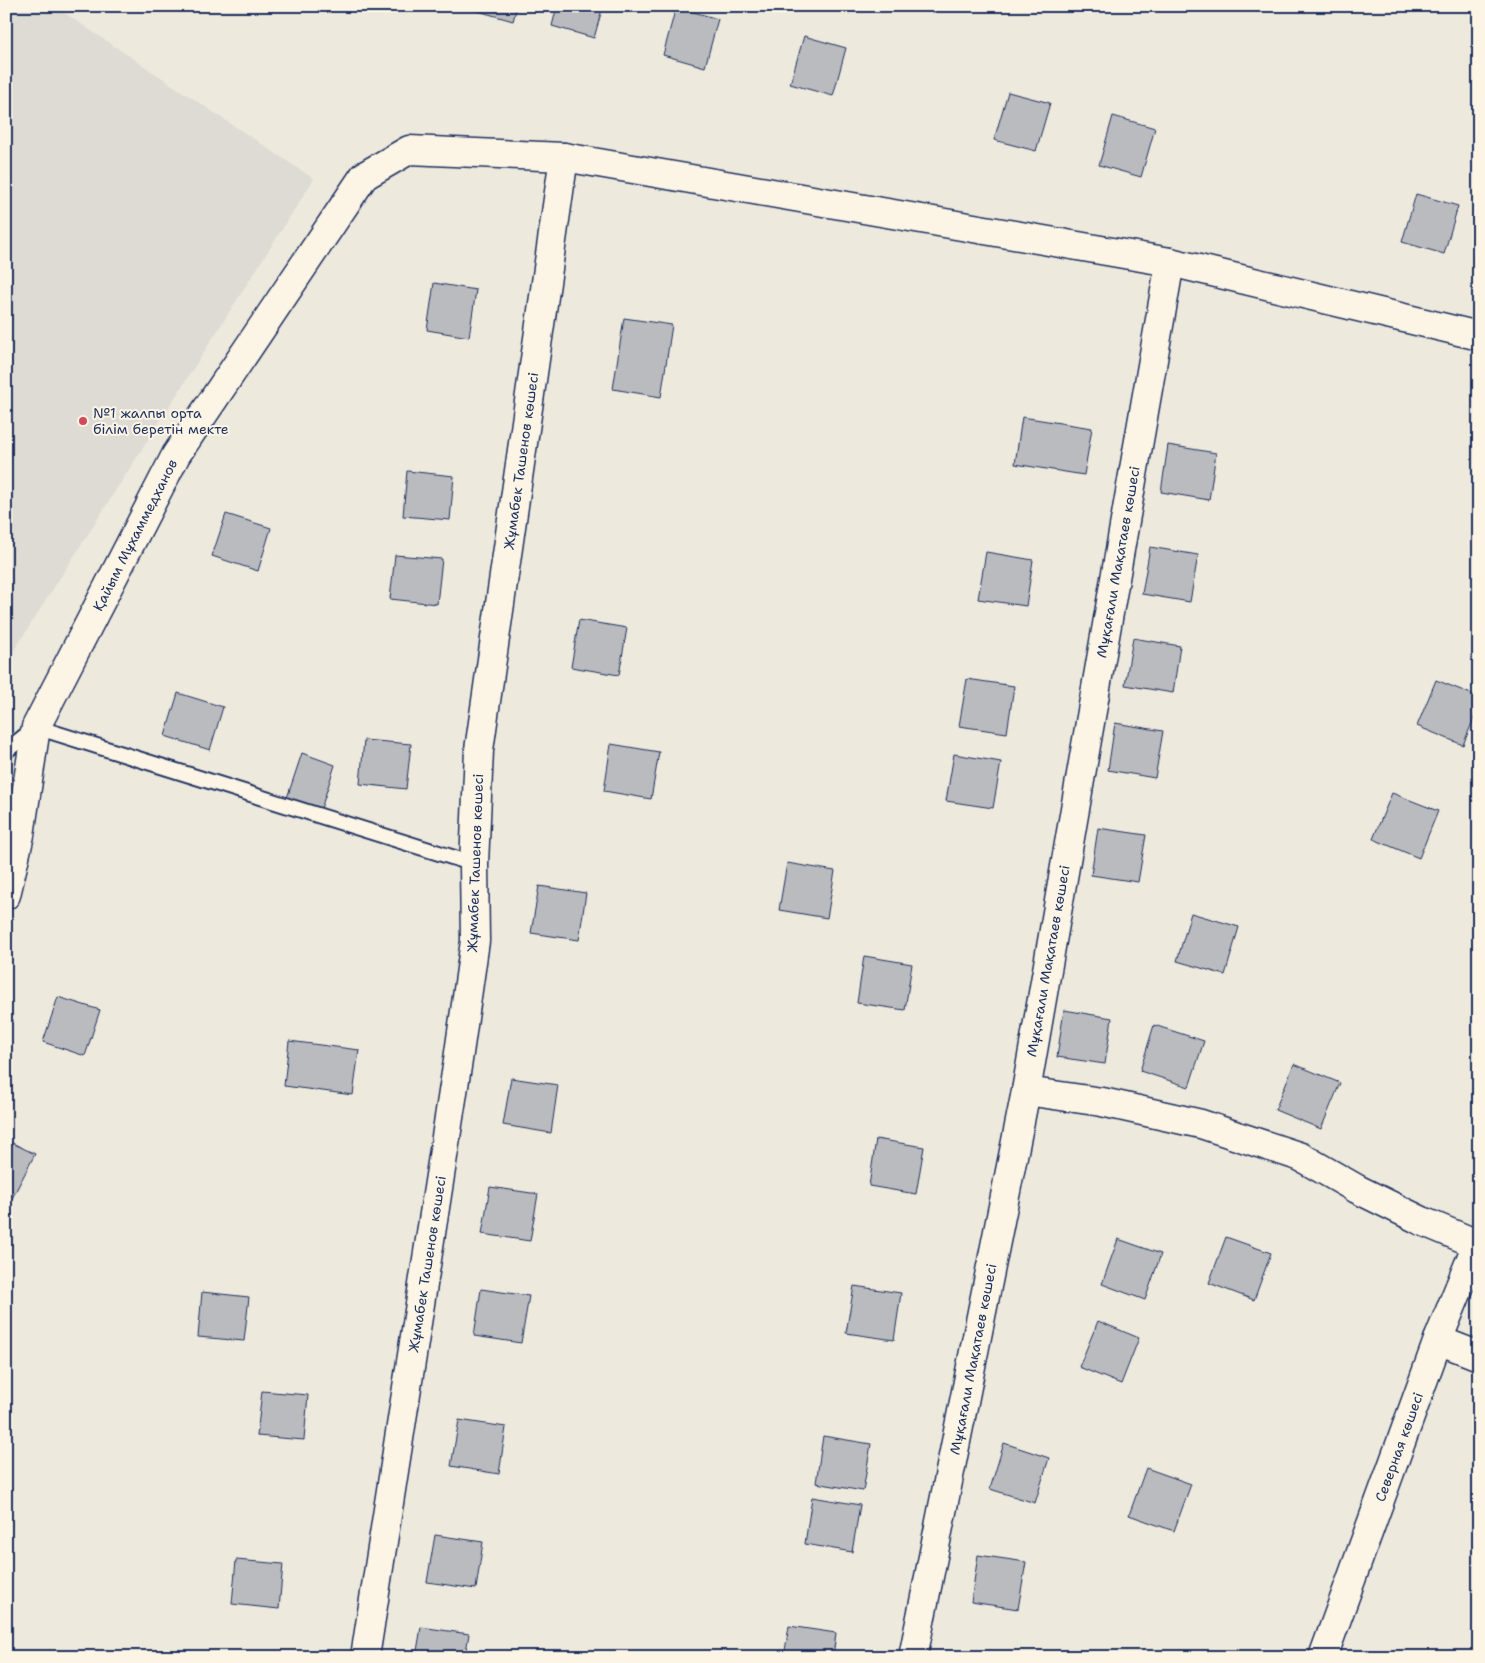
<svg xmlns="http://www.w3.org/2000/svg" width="1485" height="1663" font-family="'Shantell Sans',sans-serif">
  <rect width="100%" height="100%" fill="#eee9dd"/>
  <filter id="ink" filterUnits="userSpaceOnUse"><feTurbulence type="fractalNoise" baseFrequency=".02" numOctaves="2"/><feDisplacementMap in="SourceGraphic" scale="10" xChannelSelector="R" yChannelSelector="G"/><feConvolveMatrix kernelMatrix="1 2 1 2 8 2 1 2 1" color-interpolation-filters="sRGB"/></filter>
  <g filter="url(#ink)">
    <!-- built -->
    <path fill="#dedbd4" d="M6,6H54L314,179L6,663Z"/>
    <!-- building -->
    <g fill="#babbbe" stroke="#1b2f5e">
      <path d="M471,6H517L513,21L471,9Z"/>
      <path d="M557,6H603L594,38L552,26Z"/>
      <path d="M676,7L718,19L705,67L663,55Z"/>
      <path d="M804,36L846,48L833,96L790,84Z"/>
      <path d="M1008,92L1050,103L1036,151L994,140Z"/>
      <path d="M1113,116L1155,128L1141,177L1099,165Z"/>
      <path d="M1416,194L1458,206L1444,254L1402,242Z"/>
      <path d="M434,283L476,290L469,337L427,330Z"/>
      <path d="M624,318L672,325L661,397L613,389Z"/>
      <path d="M1022,417L1092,428L1084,475L1015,464Z"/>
      <path d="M1168,445L1216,453L1209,500L1161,492Z"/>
      <path d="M407,471L454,476L450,520L403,516Z"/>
      <path d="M226,514L271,528L258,571L212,556Z"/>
      <path d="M1150,547L1198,555L1190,602L1142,594Z"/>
      <path d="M986,552L1033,560L1026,606L978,599Z"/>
      <path d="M395,555L442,559L437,604L390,599Z"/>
      <path d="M579,620L627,628L619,675L571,667Z"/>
      <path d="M1133,638L1180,646L1173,693L1125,685Z"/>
      <path d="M967,679L1014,686L1007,733L959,726Z"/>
      <path d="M1436,680L1479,697V706L1463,745L1417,726Z"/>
      <path d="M178,693L223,707L210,750L165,736Z"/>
      <path d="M1115,723L1163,731L1155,778L1108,770Z"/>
      <path d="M364,740L411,744L406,789L360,784Z"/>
      <path d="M611,744L659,752L651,799L604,791Z"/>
      <path d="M302,753L335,765L320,812L286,801Z"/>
      <path d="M954,754L1001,762L993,808L946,801Z"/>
      <path d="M1392,793L1438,811L1419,858L1373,839Z"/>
      <path d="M1098,828L1146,835L1138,882L1091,875Z"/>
      <path d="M787,863L835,871L827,918L779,910Z"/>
      <path d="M539,886L586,893L579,940L531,933Z"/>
      <path d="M1191,913L1239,927L1225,975L1177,961Z"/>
      <path d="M864,956L912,964L905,1010L857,1003Z"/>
      <path d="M58,997L100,1010L85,1056L43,1042Z"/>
      <path d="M1064,1010L1112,1018L1105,1064L1057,1057Z"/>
      <path d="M1154,1025L1204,1041L1189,1087L1140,1071Z"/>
      <path d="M289,1041L359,1050L353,1095L284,1086Z"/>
      <path d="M1294,1064L1340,1083L1321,1129L1275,1110Z"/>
      <path d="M511,1078L558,1085L551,1133L503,1125Z"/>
      <path d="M876,1139L924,1147L916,1194L869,1186Z"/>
      <path d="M6,1140L35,1154L6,1210Z"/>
      <path d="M490,1187L538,1194L530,1241L482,1234Z"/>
      <path d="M1226,1237L1271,1253L1254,1300L1209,1283Z"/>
      <path d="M1118,1239L1161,1254L1145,1300L1102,1284Z"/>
      <path d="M854,1286L901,1293L894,1340L846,1333Z"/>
      <path d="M481,1289L529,1296L521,1343L474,1336Z"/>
      <path d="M202,1292L249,1297L244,1341L198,1337Z"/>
      <path d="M1098,1321L1139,1338L1121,1384L1079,1367Z"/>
      <path d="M262,1391L308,1395L304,1440L257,1436Z"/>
      <path d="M459,1420L506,1427L499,1474L451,1466Z"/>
      <path d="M823,1436L871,1444L863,1491L816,1483Z"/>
      <path d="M1004,1443L1049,1458L1035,1503L990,1489Z"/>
      <path d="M1146,1468L1191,1484L1174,1531L1129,1515Z"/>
      <path d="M812,1497L860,1505L852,1552L805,1544Z"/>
      <path d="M435,1535L483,1542L476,1589L427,1582Z"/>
      <path d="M978,1555L1026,1562L1018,1609L971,1602Z"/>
      <path d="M236,1560L283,1564L279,1609L232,1604Z"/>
      <path d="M789,1626L836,1633L833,1657H784Z"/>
      <path d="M421,1627L469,1634L465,1657H416Z"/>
    </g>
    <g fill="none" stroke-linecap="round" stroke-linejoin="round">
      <!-- service casing -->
      <g stroke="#1b2f5e" stroke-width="18">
        <path id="service" d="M6,751L36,727L474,864"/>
      </g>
      <!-- minor casing -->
      <g stroke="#1b2f5e" stroke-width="31">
        <g id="minor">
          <path d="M6,895L20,835L36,727L176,455L364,176L409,150L564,157L1170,262L1479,336"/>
          <path d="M1026,1091L1102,1102L1201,1124L1301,1157L1357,1189L1422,1221L1477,1244"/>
          <path d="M1438,1340L1479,1356"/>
          <path d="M365,1657L458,1060L475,941L474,864L479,750L564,157"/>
          <path d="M913,1657L1026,1091L1170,262"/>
          <path d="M1323,1657L1438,1340L1479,1239"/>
        </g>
      </g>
      <!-- service -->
      <use href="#service" stroke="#fcf5e5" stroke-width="14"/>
      <!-- minor -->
      <use href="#minor" stroke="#fcf5e5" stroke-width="28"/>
    </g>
  </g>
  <!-- markers -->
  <circle fill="#d1495b" stroke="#fcf5e5" stroke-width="2" cx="83" cy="421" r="5"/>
  <g text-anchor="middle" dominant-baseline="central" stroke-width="4" stroke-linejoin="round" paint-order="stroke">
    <!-- poi labels -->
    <g font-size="14" fill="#1b2f5e" stroke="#fcf5e5" text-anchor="start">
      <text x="93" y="413">№1 жалпы орта<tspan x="93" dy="16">білім беретін мекте</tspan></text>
    </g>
    <!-- street labels -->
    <g font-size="14" fill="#1b2f5e" stroke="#fcf5e5">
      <text transform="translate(521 461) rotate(-82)">Жұмабек Ташенов көшесі</text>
      <text transform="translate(135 535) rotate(-63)">Қайым Мұхаммедханов</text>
      <text transform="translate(1118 562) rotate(-80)">Мұқағали Мақатаев көшесі</text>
      <text transform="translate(475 863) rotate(-88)">Жұмабек Ташенов көшесі</text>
      <text transform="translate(1048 961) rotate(-80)">Мұқағали Мақатаев көшесі</text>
      <text transform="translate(427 1264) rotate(-81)">Жұмабек Ташенов көшесі</text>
      <text transform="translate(973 1359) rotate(-79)">Мұқағали Мақатаев көшесі</text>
      <text transform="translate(1399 1447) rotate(-70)">Северная көшесі</text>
    </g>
  </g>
  <!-- margin -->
  <rect width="1485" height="1663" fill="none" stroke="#fcf5e5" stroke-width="25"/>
  <rect x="12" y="12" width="1460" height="1638" fill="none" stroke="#1b2f5e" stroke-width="2" filter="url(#ink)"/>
</svg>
